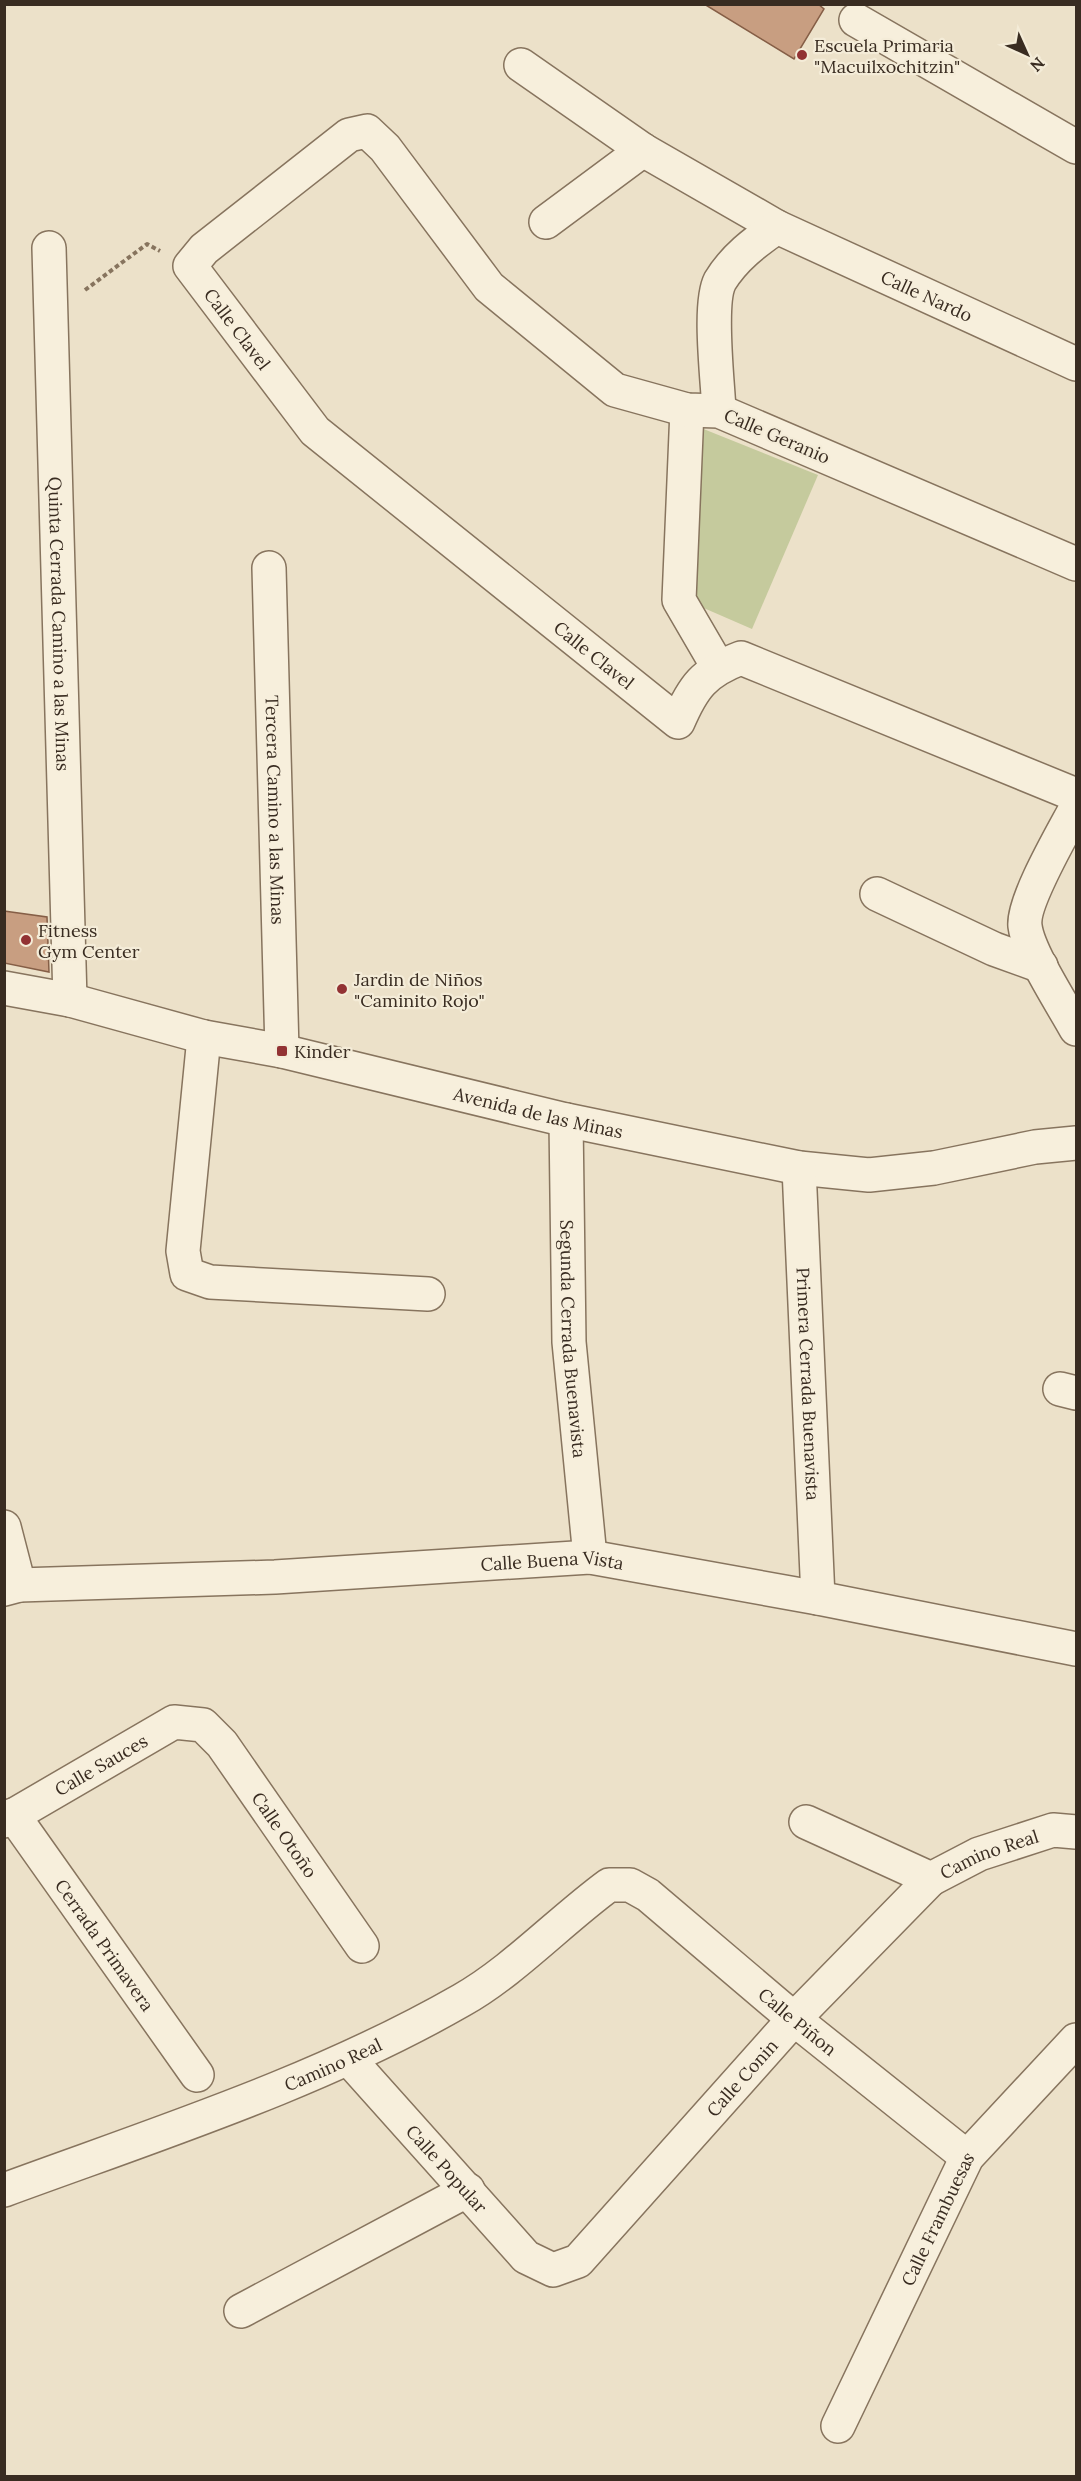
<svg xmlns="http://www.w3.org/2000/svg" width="1081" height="2481" font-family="Lora,serif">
  <rect width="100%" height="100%" fill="#ece1c9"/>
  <!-- green -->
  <path fill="#c5ca9d" d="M696,426L818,475L752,629L683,599Z"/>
  <!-- building -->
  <g fill="#c89e81" stroke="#855e46" stroke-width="1.5">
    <path d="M704,4H818L824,9L794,59Z"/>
    <path d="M4,911L47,917L49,972L4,963Z"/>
  </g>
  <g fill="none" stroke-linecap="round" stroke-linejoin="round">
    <!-- minor casing -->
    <g stroke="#87745e" stroke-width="36">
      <g id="minor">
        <path d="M856,20L1076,147"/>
        <path id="s1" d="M521,65L643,150L777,227L1076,364"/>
        <path d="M546,222L643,150"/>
        <path id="s2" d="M49,248L70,1000"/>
        <path d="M687,410L679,600L718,667"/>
        <path d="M719,411C718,383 708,304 720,281C734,258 755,242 777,227"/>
        <path id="s3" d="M1076,564L719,411L687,410L615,390L489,287L385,148L367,131L349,135L204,249L190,266L315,431L678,722C693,687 704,672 741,658L1076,795"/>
        <path id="s4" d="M269,568L282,1051"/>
        <path d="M1076,808C1064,831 1022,902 1025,926C1028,952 1063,1005 1076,1029"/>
        <path d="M877,894L994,949L1041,966"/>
        <path id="s5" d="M4,988L70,1000L204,1037L282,1051L566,1120L799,1168L869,1175L934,1168L1035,1147L1076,1143"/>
        <path d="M204,1037L183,1251L187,1274L210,1282L428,1294"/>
        <path id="s6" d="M566,1120L569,1342L590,1557"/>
        <path id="s7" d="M799,1168L818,1598"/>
        <path d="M1060,1389L1076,1393"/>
        <path d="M4,1527L19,1585L4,1589"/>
        <path id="s8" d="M19,1585L275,1577L590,1557L818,1598L1076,1649"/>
        <path id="s9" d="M13,1815L197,2075"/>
        <path id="s10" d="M4,1821L174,1722L203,1725L222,1744L362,1946"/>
        <path id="s11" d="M806,1822L931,1879L979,1854L1053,1830L1076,1832"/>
        <path id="s12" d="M349,2059L526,2257L553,2270L578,2261L794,2019L931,1879"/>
        <path id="s13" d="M4,2190C159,2133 319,2082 462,2000C512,1972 561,1920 609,1885H630L648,1895L794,2019L967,2157"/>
        <path d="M241,2311L468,2190"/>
        <path id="s14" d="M838,2426L967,2157L1076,2040"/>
      </g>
    </g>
    <!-- path -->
    <path stroke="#87745e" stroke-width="4" stroke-dasharray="4.5 3" stroke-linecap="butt" d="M85,290L147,244L160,251"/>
    <!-- minor -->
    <use href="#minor" stroke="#f7efdc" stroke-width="33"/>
  </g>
  <!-- markers -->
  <g fill="#923233" stroke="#f4ecd8" stroke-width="2">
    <circle cx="802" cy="55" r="6"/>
    <circle cx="26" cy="940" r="6"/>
    <circle cx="342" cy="989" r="6"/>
    <rect x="276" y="1045" width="12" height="12" rx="3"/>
  </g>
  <g text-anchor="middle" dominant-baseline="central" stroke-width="4.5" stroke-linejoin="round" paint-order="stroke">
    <!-- poi labels -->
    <g font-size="18" fill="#392c21" stroke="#f4ecd8" text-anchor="start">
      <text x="814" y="45">Escuela Primaria<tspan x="814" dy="21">"Macuilxochitzin"</tspan></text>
      <text x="38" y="930">Fitness<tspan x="38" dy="21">Gym Center</tspan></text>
      <text x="354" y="979">Jardin de Niños<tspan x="354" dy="21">"Caminito Rojo"</tspan></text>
      <text x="294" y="1051">Kinder</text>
    </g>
    <!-- street labels -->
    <g font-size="18" fill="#392c21" stroke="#f4ecd8">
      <text stroke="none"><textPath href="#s1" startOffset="468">Calle Nardo</textPath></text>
      <text stroke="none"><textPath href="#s3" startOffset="1160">Calle Clavel</textPath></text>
      <text transform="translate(777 436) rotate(23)">Calle Geranio</text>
      <text stroke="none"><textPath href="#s2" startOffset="376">Quinta Cerrada Camino a las Minas</textPath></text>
      <text stroke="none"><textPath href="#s3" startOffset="1646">Calle Clavel</textPath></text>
      <text stroke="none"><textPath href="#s4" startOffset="242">Tercera Camino a las Minas</textPath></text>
      <text stroke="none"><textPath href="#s5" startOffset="549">Avenida de las Minas</textPath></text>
      <text stroke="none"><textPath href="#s6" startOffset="219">Segunda Cerrada Buenavista</textPath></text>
      <text stroke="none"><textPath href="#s7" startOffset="216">Primera Cerrada Buenavista</textPath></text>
      <text stroke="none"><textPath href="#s8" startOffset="534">Calle Buena Vista</textPath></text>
      <text stroke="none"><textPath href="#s10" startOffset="112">Calle Sauces</textPath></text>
      <text stroke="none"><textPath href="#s10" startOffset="363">Calle Otoño</textPath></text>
      <text stroke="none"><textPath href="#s11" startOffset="201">Camino Real</textPath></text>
      <text stroke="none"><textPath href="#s9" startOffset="159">Cerrada Primavera</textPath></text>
      <text stroke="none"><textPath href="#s13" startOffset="921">Calle Piñon</textPath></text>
      <text stroke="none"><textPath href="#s13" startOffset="352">Camino Real</textPath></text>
      <text stroke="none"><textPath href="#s12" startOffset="568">Calle Conin</textPath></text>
      <text stroke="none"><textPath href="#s12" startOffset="147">Calle Popular</textPath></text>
      <text stroke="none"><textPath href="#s14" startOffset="230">Calle Frambuesas</textPath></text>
    </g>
  </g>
  <!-- border -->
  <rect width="1081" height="2481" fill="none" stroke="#392c21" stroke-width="12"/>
  <!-- north arrow -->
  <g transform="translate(1027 54) rotate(135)" stroke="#f4ecd8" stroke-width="4.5" paint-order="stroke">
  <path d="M0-4.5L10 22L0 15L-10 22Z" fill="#392c21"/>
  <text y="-9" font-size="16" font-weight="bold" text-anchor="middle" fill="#392c21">N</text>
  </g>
</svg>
